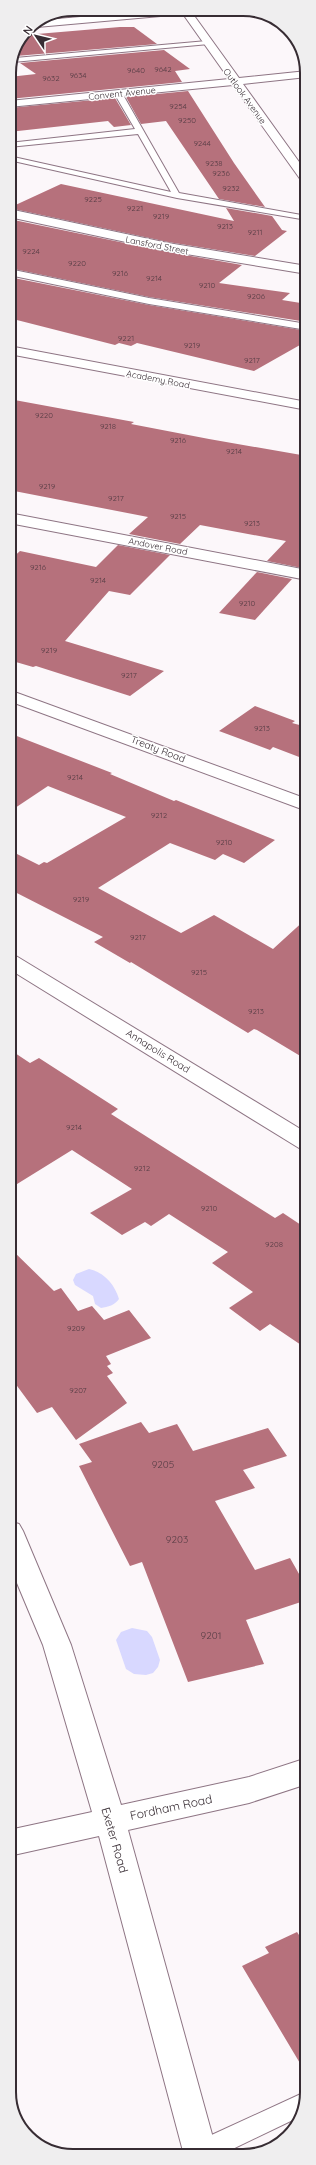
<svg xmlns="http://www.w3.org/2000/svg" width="316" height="2165" font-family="Quicksand,sans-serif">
  <rect width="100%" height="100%" fill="#fcf7fa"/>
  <!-- water -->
  <g fill="#d8d8ff">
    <path d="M89,1269C104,1272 115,1285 119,1299C115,1305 108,1307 101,1308L95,1304L93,1296L75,1285L73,1280L76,1274Z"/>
    <path d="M132,1628L147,1631L152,1637L160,1660L158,1667L153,1673L146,1675L134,1674L126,1669L116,1640L121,1632Z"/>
  </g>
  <!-- building -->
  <g fill="#b6717c">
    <path d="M120,27H134L157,44L16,56L25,35Z"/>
    <path d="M164,50L190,69L175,71L182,82L9,99V77L36,74L20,63Z"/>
    <path d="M188,91L234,163L265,207L219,199L166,121L141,124L126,97Z"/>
    <path d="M115,98L131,125L114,127L108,121L9,132V108Z"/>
    <path d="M61,184L234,221L226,208L272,216L282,230L287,231L255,256L168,242L9,208Z"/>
    <path d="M9,219L168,252L242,265L219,283L290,293L282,300L307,304V322L149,297L9,268Z"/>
    <path d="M9,277L149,305L307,331V341L254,371L137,343L131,346L119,343L115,345L9,318Z"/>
    <path d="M9,399L134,422L131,424L209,439L307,456V562L302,568L267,561L286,541L200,525L180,544L129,534L148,517L9,490Z"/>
    <path d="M118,545L170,555L130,595L109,591L65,641L164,671L130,696L36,666L33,667L9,660V561L20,551L96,567Z"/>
    <path d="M257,572L292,579L255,620L219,613Z"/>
    <path d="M255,706L295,721L292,723L307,727V760L273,747L270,750L219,731Z"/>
    <path d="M9,733L112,773L110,774L174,801L176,800L275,840L244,863L223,854L215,860L170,843L98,888L181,933L214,915L273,949L307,918V1060L257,1030L254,1029L248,1033L131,962L130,963L94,942L103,937L9,889V850L39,865L44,862L47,863L126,817L48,786L9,812Z"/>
    <path d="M9,1049L30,1063L39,1058L118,1109L111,1114L275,1218L283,1213L307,1229V1349L270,1324L260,1331L229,1308L253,1292L212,1263L228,1252L169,1214L151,1226L145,1222L122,1235L90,1213L132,1189L72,1150L9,1189Z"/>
    <path d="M9,1247L54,1291L61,1288L78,1311L92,1306L104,1320L129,1310L151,1338L106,1356L111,1364L107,1366L113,1373L107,1376L127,1403L76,1440L52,1407L37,1413L9,1375Z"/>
    <path d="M141,1422L149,1433L177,1424L193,1451L268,1428L287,1456L243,1470L255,1488L215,1501L255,1570L290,1558L307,1588V1600L246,1620L264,1664L188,1682L142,1562L130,1566L79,1466L92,1462L79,1444Z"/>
    <path d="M297,1932L307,1947V2075L242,1966L269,1953L265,1947Z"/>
  </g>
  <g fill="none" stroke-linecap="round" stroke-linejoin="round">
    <!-- service casing -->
    <g stroke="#8e7584" stroke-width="2">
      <g id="service">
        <path d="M207,41L210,43L209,44L13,62L15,58Z"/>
        <path d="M115,91L122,93L179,193L307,216V220L177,198L9,160V156L171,192L138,134L9,147V143L135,129L114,93Z"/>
        <path d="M9,269L149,298L307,324V330L149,304L9,275Z"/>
        <path d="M303,2093L306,2094L297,2118L218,2156L190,2155L188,2152L192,2144Z"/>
      </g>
    </g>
    <!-- minor casing -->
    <g stroke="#8e7584" stroke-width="2">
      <g id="minor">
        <path d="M163,10H190L239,78L307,71V77L243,84L307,173V184L303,183L233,85L9,107V101L229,79L183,14L37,27L33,25L45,20Z"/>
        <path d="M9,209L168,243L307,266V274L168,251L9,217Z"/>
        <path d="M9,513L307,570V580L9,523Z"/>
        <path d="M9,690L307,799V811L9,701Z"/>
        <path d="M9,954L16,956L307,1133V1150L299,1148L9,969Z"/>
        <path d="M9,1521L19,1524L23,1531L71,1645L121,1805L249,1777L307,1758V1784L249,1803L128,1830L218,2156L184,2155L99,1836L9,1856V1830L92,1812L43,1645L9,1564Z"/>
      </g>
    </g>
    <!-- secondary casing -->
    <g stroke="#8e7584" stroke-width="2">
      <path id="secondary" d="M9,346L307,402V410L9,354Z"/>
    </g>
    <!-- service -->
    <use href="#service" fill="#fff" fill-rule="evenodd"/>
    <!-- minor -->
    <use href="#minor" fill="#fff" fill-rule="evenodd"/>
    <!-- secondary -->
    <use href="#secondary" fill="#fff" fill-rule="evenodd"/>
  </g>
  <g text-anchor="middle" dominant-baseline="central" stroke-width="3" stroke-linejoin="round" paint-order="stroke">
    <!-- number labels -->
    <g font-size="8" fill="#573d45">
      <text x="163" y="69">9642</text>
      <text x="136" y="70">9640</text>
      <text x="78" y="75">9634</text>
      <text x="51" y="78">9632</text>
      <text x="178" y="106">9254</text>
      <text x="187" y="120">9250</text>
      <text x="202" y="143">9244</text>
      <text x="214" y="163">9238</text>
      <text x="221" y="173">9236</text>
      <text x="231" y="188">9232</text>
      <text x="93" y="199">9225</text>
      <text x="135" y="208">9221</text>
      <text x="161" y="216">9219</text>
      <text x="225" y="226">9213</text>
      <text x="255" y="232">9211</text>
      <text x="31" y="251">9224</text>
      <text x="77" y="263">9220</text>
      <text x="120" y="273">9216</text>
      <text x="154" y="278">9214</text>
      <text x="207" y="285">9210</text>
      <text x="256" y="296">9206</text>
      <text x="126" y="338">9221</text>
      <text x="192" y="345">9219</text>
      <text x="252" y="360">9217</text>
      <text x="44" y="415">9220</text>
      <text x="108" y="426">9218</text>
      <text x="178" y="440">9216</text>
      <text x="234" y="451">9214</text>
      <text x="47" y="486">9219</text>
      <text x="116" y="498">9217</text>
      <text x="178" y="516">9215</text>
      <text x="252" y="523">9213</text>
      <text x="38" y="567">9216</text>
      <text x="98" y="580">9214</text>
      <text x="247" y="603">9210</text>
      <text x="49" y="650">9219</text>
      <text x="129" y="675">9217</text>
      <text x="262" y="728">9213</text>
      <text x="75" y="777">9214</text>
      <text x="159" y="815">9212</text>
      <text x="224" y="842">9210</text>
      <text x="81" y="899">9219</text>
      <text x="138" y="937">9217</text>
      <text x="199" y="972">9215</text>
      <text x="256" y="1011">9213</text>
      <text x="74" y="1127">9214</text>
      <text x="142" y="1168">9212</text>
      <text x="209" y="1208">9210</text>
      <text x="274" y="1244">9208</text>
      <text x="76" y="1328">9209</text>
      <text x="78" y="1390">9207</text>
    </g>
    <!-- far-street labels -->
    <g font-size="9" fill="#372c33" stroke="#fff">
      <text transform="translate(122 93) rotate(-6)">Convent Avenue</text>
      <text transform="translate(245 96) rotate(54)">Outlook Avenue</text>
      <text transform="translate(157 245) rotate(11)">Lansford Street</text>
      <text transform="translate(158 379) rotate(11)">Academy Road</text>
      <text transform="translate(158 546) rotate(11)">Andover Road</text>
    </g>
    <!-- street labels -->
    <g font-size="10" fill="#372c33" stroke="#fff">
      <text transform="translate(158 749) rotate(21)">Treaty Road</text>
      <text transform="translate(158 1051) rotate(32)">Annapolis Road</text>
    </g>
    <!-- near-number labels -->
    <g font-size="10" fill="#573d45">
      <text x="163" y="1464">9205</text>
      <text x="177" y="1539">9203</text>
      <text x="211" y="1635">9201</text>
    </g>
    <!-- near-street labels -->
    <g font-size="12" fill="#372c33" stroke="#fff">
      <text transform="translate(171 1807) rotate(-12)">Fordham Road</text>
      <text transform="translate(115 1840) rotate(74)">Exeter Road</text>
    </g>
  </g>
  <!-- crop -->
  <path d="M0 0H316V2165H0ZM73 16H243A57 57 0 0 1 300 73V2092A57 57 0 0 1 243 2149H73A57 57 0 0 1 16 2092V73A57 57 0 0 1 73 16Z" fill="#efeeef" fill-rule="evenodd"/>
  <path fill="none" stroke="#372c33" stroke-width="2" d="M73 16H243A57 57 0 0 1 300 73V2092A57 57 0 0 1 243 2149H73A57 57 0 0 1 16 2092V73A57 57 0 0 1 73 16Z"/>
  <!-- north arrow -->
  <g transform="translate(36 36) rotate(305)" stroke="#ffffff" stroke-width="3" paint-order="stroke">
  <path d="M0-3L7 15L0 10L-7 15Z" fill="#372c33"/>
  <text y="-6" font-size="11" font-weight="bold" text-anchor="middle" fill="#372c33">N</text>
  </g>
</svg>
